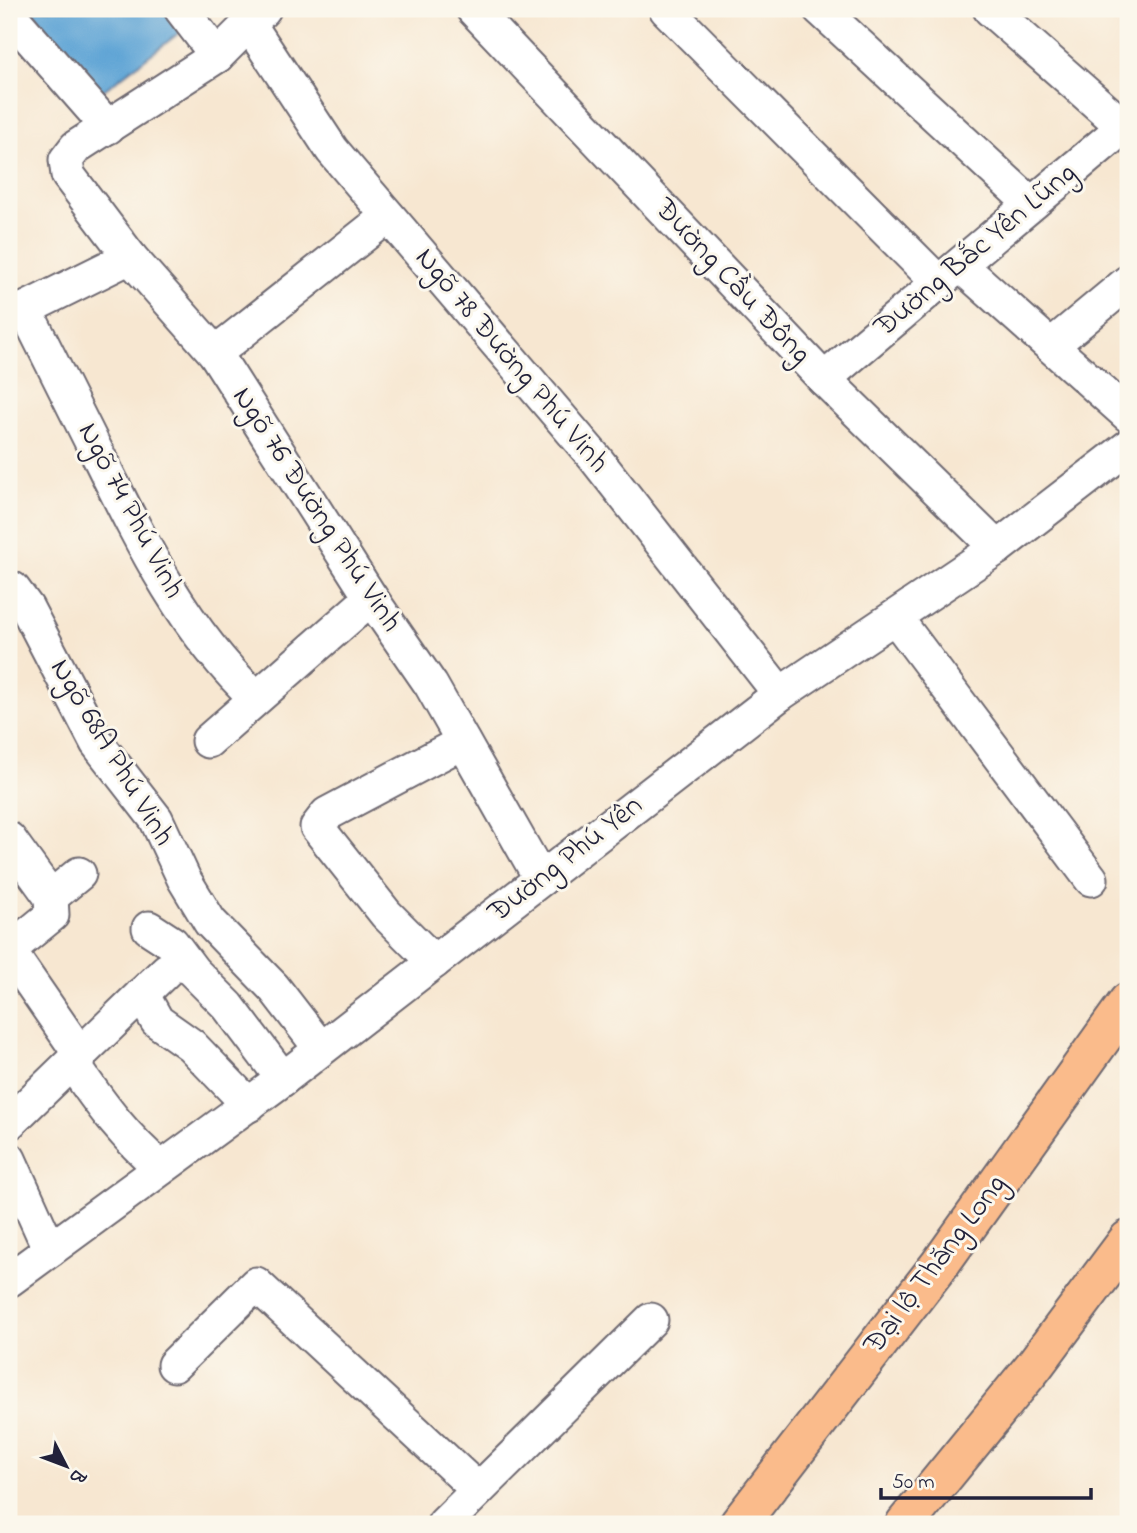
<svg xmlns="http://www.w3.org/2000/svg" width="1137" height="1533" font-family="'Indie Flower',sans-serif">
  <rect width="100%" height="100%" fill="#fbf7ec"/>
  <filter id="ink" filterUnits="userSpaceOnUse"><feTurbulence type="fractalNoise" baseFrequency=".0143" numOctaves="2"/><feDisplacementMap in="SourceGraphic" scale="14" xChannelSelector="R" yChannelSelector="G"/><feConvolveMatrix kernelMatrix="1 2 1 2 8 2 1 2 1" color-interpolation-filters="sRGB"/></filter>
  <filter id="wash" filterUnits="userSpaceOnUse"><feTurbulence type="fractalNoise" baseFrequency=".00686" numOctaves="4" result="noise"/><feDisplacementMap in="SourceGraphic" scale="28" xChannelSelector="R" yChannelSelector="G"/><feGaussianBlur stdDeviation="1.57" result="paint"/><feColorMatrix in="noise" values="0 0 0 0 0 0 0 0 0 0 0 0 0 0 0 0 0 1.4 0 .05"/><feComposite in="paint" operator="in"/></filter>
  <g filter="url(#wash)">
    <rect width="100%" height="100%" fill="#f7e7d1"/>
    <!-- water -->
    <path fill="#5fa4d5" stroke="#406388" stroke-width="2" d="M32,9H168L183,30L92,99Z"/>
  </g>
  <g filter="url(#ink)">
    <g fill="none" stroke-linecap="round" stroke-linejoin="round">
      <!-- minor casing -->
      <g stroke="#6d6770" stroke-width="37">
        <g id="minor">
          <path d="M181,9L217,56"/>
          <path d="M264,9L217,56L76,147L66,160L68,175L130,257L215,353L371,598L431,685L541,879"/>
          <path d="M473,9L824,379L997,548"/>
          <path d="M666,9L939,283"/>
          <path d="M820,9L1031,204"/>
          <path d="M990,9L1124,127"/>
          <path d="M9,14L108,127"/>
          <path d="M249,24L332,150L595,458L780,694"/>
          <path d="M960,265L1128,415"/>
          <path d="M25,309C50,359 75,408 99,457C142,544 185,632 256,698"/>
          <path d="M9,317L130,257"/>
          <path d="M1051,346L1128,282"/>
          <path d="M215,353L388,216"/>
          <path d="M824,379L1128,123"/>
          <path d="M9,587L13,589L27,608L97,743L156,819L184,879L210,922L274,988L321,1049"/>
          <path d="M895,617L1091,879"/>
          <path d="M208,741L371,598"/>
          <path d="M9,839L51,897"/>
          <path d="M149,928L172,943L193,971L228,1006L283,1079"/>
          <path d="M9,950L52,915L51,897L79,874"/>
          <path d="M9,951L80,1054L77,1070C104,1109 125,1137 161,1168"/>
          <path d="M434,962L386,914L317,827L327,814L463,742"/>
          <path d="M142,994L157,1021L191,1045L249,1105"/>
          <path d="M9,1123L167,970"/>
          <path d="M9,1159L50,1250"/>
          <path d="M9,1280L275,1085L780,694L997,548L1128,447"/>
          <path d="M174,1365L256,1284L478,1490"/>
          <path d="M444,1524L651,1320"/>
        </g>
      </g>
      <!-- major casing -->
      <g stroke="#6d6770" stroke-width="42">
        <path id="major" d="M739,1524L940,1264L1128,1002"/>
      </g>
      <!-- highway casing -->
      <g stroke="#6d6770" stroke-width="42">
        <path id="highway" d="M905,1524L1034,1366L1128,1240"/>
      </g>
      <!-- minor -->
      <use href="#minor" stroke="#fff" stroke-width="33"/>
      <!-- major -->
      <use href="#major" stroke="#fabb8b" stroke-width="38"/>
      <!-- highway -->
      <use href="#highway" stroke="#fabb8b" stroke-width="38"/>
    </g>
  </g>
  <g text-anchor="middle" dominant-baseline="central" stroke-width="6" stroke-linejoin="round" paint-order="stroke">
    <!-- street labels -->
    <g font-size="30" fill="#22223b" stroke="#fbf7ec">
      <text transform="translate(976 251) rotate(-40)">Đường Bắc Yên Lũng</text>
      <text transform="translate(732 282) rotate(47)">Đường Cầu Đông</text>
      <text transform="translate(511 361) rotate(50)">Ngõ 78 Đường Phú Vinh</text>
      <text transform="translate(316 510) rotate(57)">Ngõ 76 Đường Phú Vinh</text>
      <text transform="translate(130 511) rotate(62)">Ngõ 74 Phú Vinh</text>
      <text transform="translate(111 753) rotate(59)">Ngõ 68A Phú Vinh</text>
      <text transform="translate(566 860) rotate(-38)">Đường Phú Yên</text>
      <text transform="translate(936 1265) rotate(-53)">Đại lộ Thăng Long</text>
    </g>
  </g>
  <!-- margin -->
  <rect width="1137" height="1533" fill="none" stroke="#fbf7ec" stroke-width="35"/>
  <!-- north arrow -->
  <g transform="translate(66 1466) rotate(132)" stroke="#fbf7ec" stroke-width="5" paint-order="stroke">
  <path d="M0-5L12 26L0 18L-12 26Z" fill="#22223b"/>
  <text y="-10" font-size="19" font-weight="bold" text-anchor="middle" fill="#22223b">B</text>
  </g>
  <!-- scale -->
  <path d="M881 1488v10h210v-10" fill="none" stroke="#22223b" stroke-width="3.5"/>
  <text x="892" y="1488" font-size="21" fill="#22223b" stroke="#fbf7ec" stroke-width="5" paint-order="stroke">50 m</text>
</svg>
